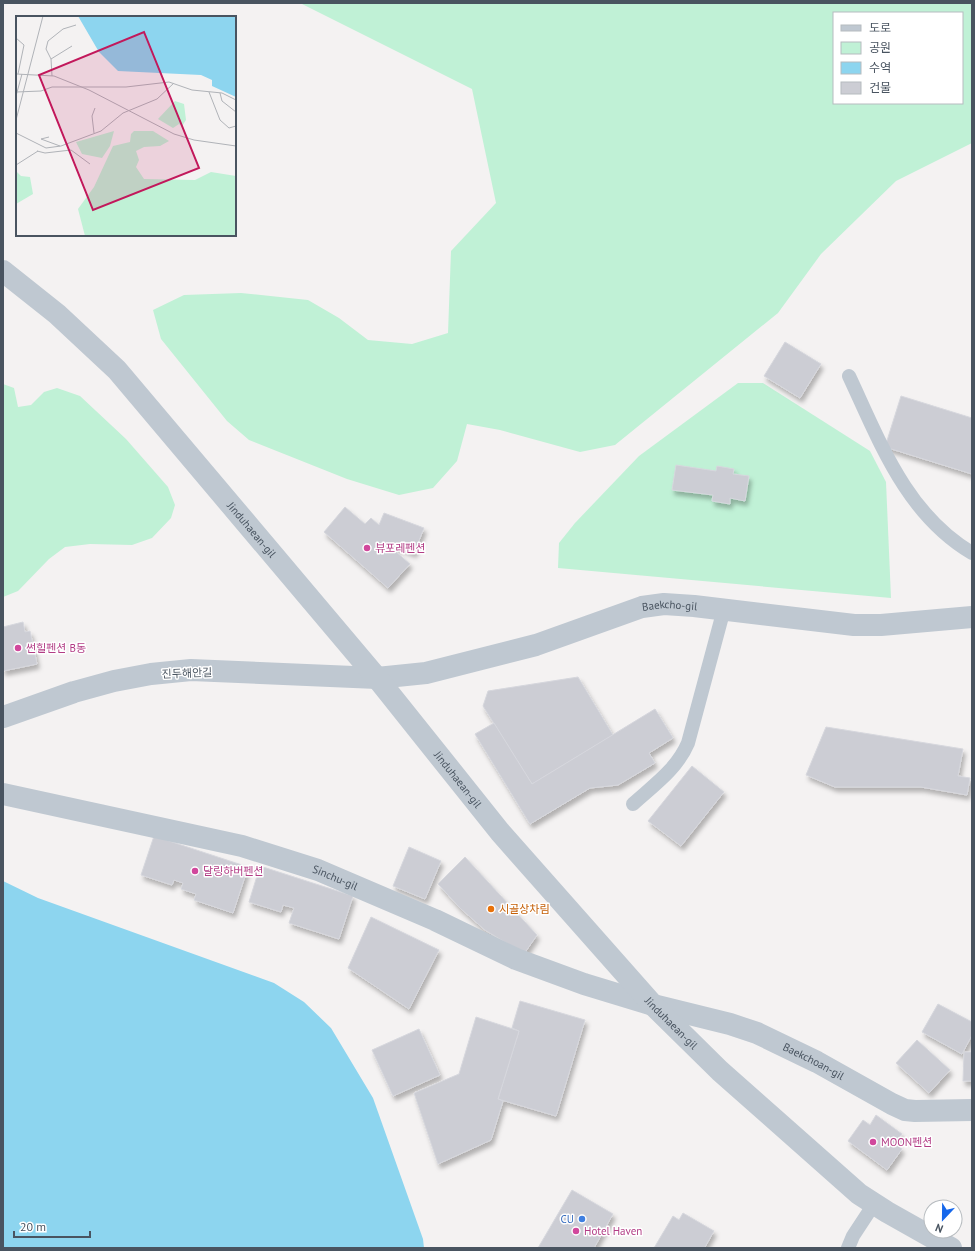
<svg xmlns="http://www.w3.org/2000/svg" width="975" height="1251" font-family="'PT Sans','Noto Sans KR',sans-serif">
  <defs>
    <filter id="shadow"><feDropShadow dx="2.5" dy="4.5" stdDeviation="2" flood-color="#0004"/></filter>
  </defs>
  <rect width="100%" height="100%" fill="#f4f2f2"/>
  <!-- green -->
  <g fill="#c0f1d6" fill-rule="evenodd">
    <path d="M300,3H972V143L896,181L821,254L778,313L615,445L580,452L500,430L467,424L457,461L433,488L399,495L347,479L249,440L227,421L161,339L153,310L184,295L241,293L308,300L339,318L368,340L412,344L448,333L451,251L496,203L472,89ZM834,13H962V103H834Z"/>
    <path d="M738,383H763L870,451L886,482L891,598L558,568L559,543L575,523L639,456Z"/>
    <path d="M3,384L14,388L18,407L31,405L44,392L57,388L80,396L126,439L168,487L175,505L171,518L152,538L132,545L90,544L65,547L49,559L18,591L3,597Z"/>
  </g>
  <!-- water -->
  <path fill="#8dd5ef" d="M3,881L38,898L274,983L304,1002L331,1028L373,1098L423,1239L424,1248H3Z"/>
  <!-- building -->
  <g fill="#cccdd4" stroke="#d6d7dd" filter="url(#shadow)">
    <path d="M785,342L821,364L800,398L764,376Z"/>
    <path d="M901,396L972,418V474L885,447Z"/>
    <path d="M676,465L716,471L717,466L734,469L733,474L749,476L745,501L730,498V504L712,501L713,495L672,490Z"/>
    <path d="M345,507L365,524L371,518L379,525L384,513L424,528L414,553L386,543L410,564L388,588L324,532Z"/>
    <path d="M23,622L25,632L30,631L37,664L3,671V627Z"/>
    <path d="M578,677L613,735L532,784L483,706L488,691Z"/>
    <path d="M655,709L673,738L649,753L655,763L618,785L590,788L530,824L475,734L494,723L532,784Z"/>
    <path d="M826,727L963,749L958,776L970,778L967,795L921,787H835L806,775Z"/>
    <path d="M692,766L724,792L681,846L648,821Z"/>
    <path d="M154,836L248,867L233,913L194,900L196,894L181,889L183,883L174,880L172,885L141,875Z"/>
    <path d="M409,847L441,861L425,899L393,886Z"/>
    <path d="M465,857L537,935L524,954L485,930L460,908L438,884Z"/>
    <path d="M260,866L353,896L339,939L289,923L294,908L283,905L281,912L249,902Z"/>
    <path d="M371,917L439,950L409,1009L348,968Z"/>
    <path d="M520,1001L585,1020L556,1116L498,1099L519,1031L512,1028Z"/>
    <path d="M938,1004L972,1022V1035L962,1054L922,1032Z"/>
    <path d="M476,1017L519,1031L498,1099L503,1101L491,1140L438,1164L414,1093L459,1074Z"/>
    <path d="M419,1029L440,1075L393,1096L372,1050Z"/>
    <path d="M917,1040L950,1070L929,1093L896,1063Z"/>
    <path d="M964,1052H972V1081H963Z"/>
    <path d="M876,1115L902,1134L895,1143L902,1149L887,1170L848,1141L863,1120L870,1125Z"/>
    <path d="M572,1190L613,1214L594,1248H538Z"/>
    <path d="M683,1213L714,1231L705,1247L707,1248H654L673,1216L679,1220Z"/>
  </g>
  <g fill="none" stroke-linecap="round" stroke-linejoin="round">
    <!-- service -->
    <g stroke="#bfc8d1" stroke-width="14">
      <path d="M849,376C880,442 906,514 972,553"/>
      <path d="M633,804C654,785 677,769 688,743L724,609"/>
      <path d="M848,1248L853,1236L874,1204"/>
    </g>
    <!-- minor -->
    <g stroke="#bfc8d1" stroke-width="22">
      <path id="s1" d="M3,717L74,692L114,681L151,674L191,670L377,678L426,673L536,645L642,607L664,604L694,606L854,625H881L972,617"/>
      <path id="s2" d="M3,794L242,846L318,870L435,920L516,959L584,984L653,1005L730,1024L757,1033L817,1062L892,1104L905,1110L915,1111L972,1110"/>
    </g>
    <!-- tertiary -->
    <path stroke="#bfc8d1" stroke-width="22" id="s3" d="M3,271L57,314L117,370L377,678L500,832L653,1005L720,1071L859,1194L887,1212L951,1248"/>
  </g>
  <!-- markers -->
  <g fill="#d1479c" stroke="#fff" stroke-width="1.5">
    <circle cx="367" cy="548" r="4"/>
    <circle cx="18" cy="648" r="4"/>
    <circle cx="195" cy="871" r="4"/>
    <circle cx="873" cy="1142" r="4"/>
    <circle cx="576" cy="1231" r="4"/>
  </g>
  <circle fill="#e8710a" stroke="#fff" stroke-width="1.5" cx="491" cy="909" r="4"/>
  <circle fill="#3f7fe0" stroke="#fff" stroke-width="1.5" cx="582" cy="1219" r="4"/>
  <g text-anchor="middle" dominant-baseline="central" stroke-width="3" stroke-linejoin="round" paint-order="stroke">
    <!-- street labels -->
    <g font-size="11" fill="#495460" stroke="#fff">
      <text stroke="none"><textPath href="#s3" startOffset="360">Jinduhaean-gil</textPath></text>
      <text stroke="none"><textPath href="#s1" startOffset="684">Baekcho-gil</textPath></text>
      <text transform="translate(187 673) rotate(-2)">진두해안길</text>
      <text stroke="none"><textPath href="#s3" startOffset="684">Jinduhaean-gil</textPath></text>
      <text stroke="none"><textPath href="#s2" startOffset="343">Sinchu-gil</textPath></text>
      <text stroke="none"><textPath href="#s3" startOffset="1008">Jinduhaean-gil</textPath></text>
      <text stroke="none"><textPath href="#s2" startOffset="857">Baekchoan-gil</textPath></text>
    </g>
    <!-- hotel labels -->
    <g font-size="11" fill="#b23c85" stroke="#fff" text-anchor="start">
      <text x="375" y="548">뷰포레펜션</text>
      <text x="26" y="648">썬힐펜션 B동</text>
      <text x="203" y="871">달링하버펜션</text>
      <text x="881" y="1142">MOON펜션</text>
      <text x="584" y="1231">Hotel Haven</text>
    </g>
    <!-- food labels -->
    <g font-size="11" fill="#c56008" stroke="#fff" text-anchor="start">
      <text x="499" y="909">시골상차림</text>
    </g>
    <!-- shop labels -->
    <g font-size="11" fill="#366cbe" stroke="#fff" text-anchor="end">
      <text x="574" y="1219">CU</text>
    </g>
  </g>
  <!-- overview -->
  <g transform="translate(16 16)">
    <rect width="220" height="220" fill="#f4f2f2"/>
    <path d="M159,85L168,88L170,104L166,110L163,108L157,112L142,103ZM98,115L94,130L86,142L66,138L60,126ZM118,115H137L153,125L144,130L128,131L120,135L123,144L120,151L128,163L179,164L195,156L220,160V220H69L62,193L78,171L97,130L114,126L115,118ZM0,155L5,160L14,161L17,178L0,188Z" fill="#c0f1d6"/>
    <path d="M62,0H220V81L196,70V64L185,59L102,55L83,36Z" fill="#8dd5ef"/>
    <path fill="none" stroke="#b0b3b8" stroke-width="1" d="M0,22L8,29L2,58M35,43L56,30M0,58L38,60L73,74L158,118L178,124L220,130M36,60L35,43L30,33L32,25L47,13L60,9M0,76L25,75L36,71H110L153,66L176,74L206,77L220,84M193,76L204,104L213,112L220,110M204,77L206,85L220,96M0,80L6,58M0,104L27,0M0,117L30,132L45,130L85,115L107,97L141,83L158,67M78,117L76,100L79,92M33,121L25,123L44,130M21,135L29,137L55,134L74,148M0,149L22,135"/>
    <path fill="#c2185b" fill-opacity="0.15" stroke="#c2185b" stroke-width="2" d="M128,16L183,152L77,194L23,59Z"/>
    <rect width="220" height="220" fill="none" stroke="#495460" stroke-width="2"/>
  </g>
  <!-- border -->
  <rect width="975" height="1251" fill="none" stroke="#495460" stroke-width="8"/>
  <!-- legend -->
  <rect x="833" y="12" width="130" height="92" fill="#ffffff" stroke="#b6bbbf"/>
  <rect x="841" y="25" width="20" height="6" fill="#bfc8d1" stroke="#b6bbbf"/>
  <text x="869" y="32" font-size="12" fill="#495460">도로</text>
  <rect x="841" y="42" width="20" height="12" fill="#c0f1d6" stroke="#b6bbbf"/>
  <text x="869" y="52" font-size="12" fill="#495460">공원</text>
  <rect x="841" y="62" width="20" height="12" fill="#8dd5ef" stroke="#b6bbbf"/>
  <text x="869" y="72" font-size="12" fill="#495460">수역</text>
  <rect x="841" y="82" width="20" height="12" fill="#cccdd4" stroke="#b6bbbf"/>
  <text x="869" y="92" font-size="12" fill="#495460">건물</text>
  <!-- north arrow -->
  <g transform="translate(943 1219) rotate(202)"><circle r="19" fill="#ffffff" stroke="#b6bbbf"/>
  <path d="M0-3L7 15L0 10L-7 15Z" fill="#1567eb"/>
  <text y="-6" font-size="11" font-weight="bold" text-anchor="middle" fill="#495460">N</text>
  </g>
  <!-- scale -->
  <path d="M14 1231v6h76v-6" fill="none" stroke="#495460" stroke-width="2"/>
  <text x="20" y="1231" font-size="12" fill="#495460" stroke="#ffffff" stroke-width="3" paint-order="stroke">20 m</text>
</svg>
